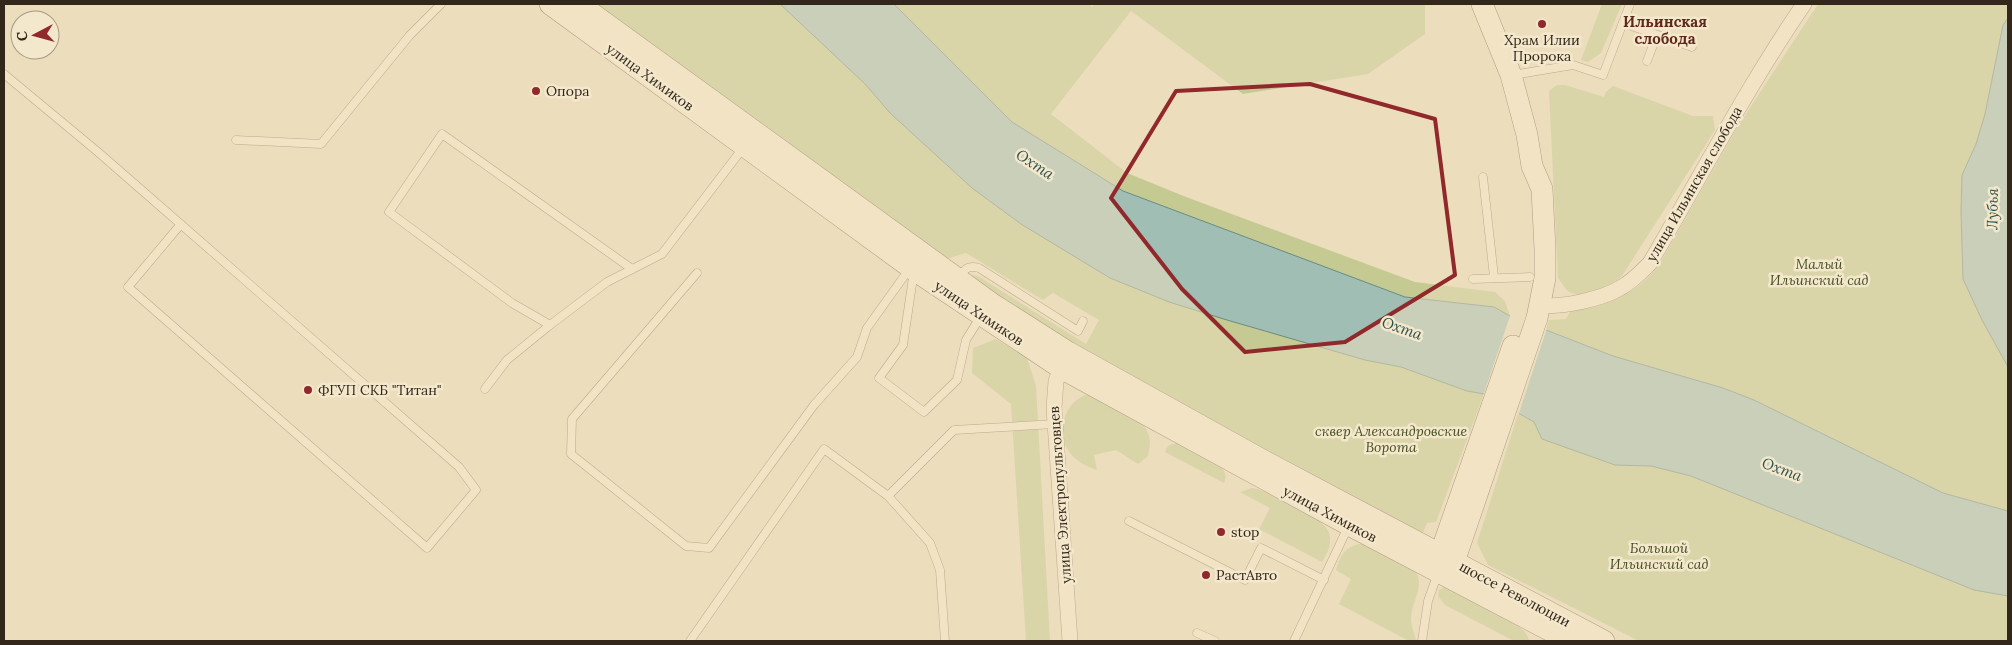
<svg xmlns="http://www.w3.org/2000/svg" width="2012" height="645" font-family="Lora,serif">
  <rect width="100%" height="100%" fill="#ecddbd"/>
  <!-- green -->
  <g fill="#c4ca91">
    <path d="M591,4H780L865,84L890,113L972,188L1021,224L1110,278L1169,302L1227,320L1365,360L1401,367L1467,391L1484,394L1436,522L1427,523L1421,537L1083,351L967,278L970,275L978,276L1086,344L1099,320L1053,293L1043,300L966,253L946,259Z"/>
    <path d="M894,4H1089L1092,7L1096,4H1425V34L1368,74L1243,94L1131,11L1051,114L1127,173L1186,197L1415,282L1495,292L1505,301L1510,316L1494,307L1405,297L1123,191L1012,122Z"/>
    <path d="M1602,4H1622L1601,53L1588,62L1581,60Z"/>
    <path d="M1818,4H2008V18L2003,25L1985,114L1961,212L1963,279L1982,320L2008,367V511L1943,493L1754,400L1723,388L1613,356L1546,330L1549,320L1566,319L1571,310C1611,300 1631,300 1659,265L1738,126Z"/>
    <path d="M1557,85H1565L1604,97L1606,92L1613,86L1693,116H1713L1715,130L1622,276C1609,286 1585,302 1568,291C1564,288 1561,281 1558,278L1549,91Z"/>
    <path d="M996,339L1027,358L1036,386L1050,641H1026L1011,404L972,373L973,348Z"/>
    <path d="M1085,395H1092C1110,405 1148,416 1150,441C1150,446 1149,451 1148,456L1138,464L1116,450L1094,455L1097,470C1087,467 1074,460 1068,450C1057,430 1064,404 1085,395Z"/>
    <path d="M1518,414L1534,422L1542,439L1615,465L1651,466L1691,476L1974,590L2008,596V641H1639L1488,565L1477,543Z"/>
    <path d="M1176,443L1223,469L1226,477L1224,483L1165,452L1168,446Z"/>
    <path d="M1252,488C1268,490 1318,515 1327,529C1334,541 1328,552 1322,562L1259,529L1270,508L1240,492Z"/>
    <path d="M1365,543C1381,550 1422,562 1419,585C1418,596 1411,607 1411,619C1411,626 1415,634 1416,641H1409L1339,604L1351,579L1336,570C1341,553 1347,545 1365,543Z"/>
    <path d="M1446,586L1518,626L1525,632L1530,641H1514L1445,605L1438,596L1439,590Z"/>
  </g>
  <!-- water -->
  <g fill="#a0beb4" stroke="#688b81">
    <path d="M780,4H894L1012,122L1123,191L1405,297L1494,307L1510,316L1613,356L1723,388L1754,400L1943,493L2008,511V596L1974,590L1691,476L1651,466L1615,465L1542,439L1534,422L1484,394L1467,391L1401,367L1365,360L1227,320L1169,302L1110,278L1021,224L972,188L890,113L865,84Z"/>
    <path d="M2008,18V367L1982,320L1963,279L1961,212L1962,175L1976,144L1985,114L2003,25Z"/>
  </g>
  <!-- pier -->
  <path fill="#ecddbd" d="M1511,313L1547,328L1518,416L1483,396Z"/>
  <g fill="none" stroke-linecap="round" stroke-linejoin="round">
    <!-- lane casing -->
    <g stroke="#846d56" stroke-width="9">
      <g id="lane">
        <path d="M1623,23L1692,47"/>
        <path d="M1647,61L1657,35"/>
        <path d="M4,74L98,152L459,467L476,490L427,548L128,287L181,224"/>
        <path d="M1513,75L1573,65L1603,75L1630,4"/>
        <path d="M236,140L321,144L410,35L441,4"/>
        <path d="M1483,177L1494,277"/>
        <path d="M914,271L903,345L879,378L924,412L957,380L966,340L981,316"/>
        <path d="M697,273L572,419L571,454L686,546L709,548L814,405L857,357L867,328L910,268"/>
        <path d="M959,278C965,269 967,265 979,268L1078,331L1083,321"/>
        <path d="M1473,279L1530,277"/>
        <path d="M550,325L512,303L389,212L442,134L632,269"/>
        <path d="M485,389L507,360L550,325L607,282L662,254L743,148"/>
        <path d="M888,496L954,430L1055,424"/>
        <path d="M1129,521L1245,580L1261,548L1324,580"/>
        <path d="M1197,633L1215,641"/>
        <path d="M690,641L824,449L888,496L930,543L940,570L945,641"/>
        <path d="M1294,641L1349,525"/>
        <path d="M1422,641L1428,601L1438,573"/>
      </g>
    </g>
    <!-- street casing -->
    <g stroke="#846d56" stroke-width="16">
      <g id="street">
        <path d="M1540,305C1561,308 1602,299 1620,288C1632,282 1641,272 1650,263C1701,176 1747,87 1804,4"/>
        <path d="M1064,360L1056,381L1054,408L1070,641"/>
      </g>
    </g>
    <!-- secondary casing -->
    <g stroke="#654f3a" stroke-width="22">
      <g id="secondary">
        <path d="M550,4L914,270L1061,368L1349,525L1570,641"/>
        <path d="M579,4L991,303L1068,352L1266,462L1604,641"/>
        <path d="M1439,568L1440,555L1513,346"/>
        <path d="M1442,569L1454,562L1537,318L1545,278V249L1542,189L1532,166L1527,135L1511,75L1482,4"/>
      </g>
    </g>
    <!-- lane -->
    <use href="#lane" stroke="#f8ebcf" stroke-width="8"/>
    <!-- street -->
    <use href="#street" stroke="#f8ebcf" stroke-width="15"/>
    <!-- secondary -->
    <use href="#secondary" stroke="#f8ebcf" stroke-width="21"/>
  </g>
  <!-- marked area -->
  <path d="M0 0H2012V645H0ZM1310,84L1435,119L1455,275L1345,342L1245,352L1182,289L1111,198L1176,91Z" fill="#ecddbd" fill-opacity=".55" fill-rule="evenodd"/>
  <path fill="none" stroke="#91282b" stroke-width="4" stroke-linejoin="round" d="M1310,84L1435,119L1455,275L1345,342L1245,352L1182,289L1111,198L1176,91Z"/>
  <!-- markers -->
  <g fill="#91282b" stroke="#f4e8cc" stroke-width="2">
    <circle cx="1542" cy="24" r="5"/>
    <circle cx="536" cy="91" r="5"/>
    <circle cx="308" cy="390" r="5"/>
    <circle cx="1221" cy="532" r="5"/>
    <circle cx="1206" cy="575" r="5"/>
  </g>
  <g text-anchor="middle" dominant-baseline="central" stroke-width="5" stroke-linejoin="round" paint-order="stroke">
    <!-- poi labels -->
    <g font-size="14" fill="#33261b" stroke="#f4e8cc" text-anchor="start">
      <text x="1542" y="40" text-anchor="middle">Храм Илии<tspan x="1542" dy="16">Пророка</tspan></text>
      <text x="546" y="91">Опора</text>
      <text x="318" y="390">ФГУП СКБ "Титан"</text>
      <text x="1231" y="532">stop</text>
      <text x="1216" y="575">РастАвто</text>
    </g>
    <!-- street labels -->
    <g font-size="14" fill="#33261b" stroke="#f4e8cc">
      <text transform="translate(650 77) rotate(36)">улица Химиков</text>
      <text transform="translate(1694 184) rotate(-60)">улица Ильинская слобода</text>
      <text transform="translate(979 313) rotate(34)">улица Химиков</text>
      <text transform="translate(1060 495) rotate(-94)">улица Электропультовцев</text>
      <text transform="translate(1330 514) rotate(28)">улица Химиков</text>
      <text transform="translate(1515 594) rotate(28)">шоссе Революции</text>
    </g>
    <!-- park labels -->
    <g font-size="14" font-style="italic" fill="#454f22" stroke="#f4e8cc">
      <text x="1819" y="264">Малый<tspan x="1819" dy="16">Ильинский сад</tspan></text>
      <text x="1391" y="431">сквер Александровские<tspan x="1391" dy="16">Ворота</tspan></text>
      <text x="1659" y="548">Большой<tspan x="1659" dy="16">Ильинский сад</tspan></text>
    </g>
    <!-- neighbourhood labels -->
    <g font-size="15" font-weight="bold" fill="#5f281b" stroke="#f4e8cc">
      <text x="1665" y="21">Ильинская<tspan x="1665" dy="17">слобода</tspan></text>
    </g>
    <!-- water labels -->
    <g font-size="15" font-style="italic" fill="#2a534f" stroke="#f4e8cc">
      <text transform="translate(1035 164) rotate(33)">Охта</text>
      <text transform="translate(1992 209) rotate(-89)">Лубья</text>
      <text transform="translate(1402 328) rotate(19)">Охта</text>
      <text transform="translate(1782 469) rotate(20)">Охта</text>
    </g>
  </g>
  <!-- border -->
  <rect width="2012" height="645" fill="none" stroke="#33261b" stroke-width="10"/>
  <!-- north arrow -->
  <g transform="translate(35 35) rotate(264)"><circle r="24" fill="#f4e8cc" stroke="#a79a85"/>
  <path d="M0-4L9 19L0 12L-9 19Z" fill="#91282b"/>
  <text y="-8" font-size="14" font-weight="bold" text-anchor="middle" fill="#33261b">С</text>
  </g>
</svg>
